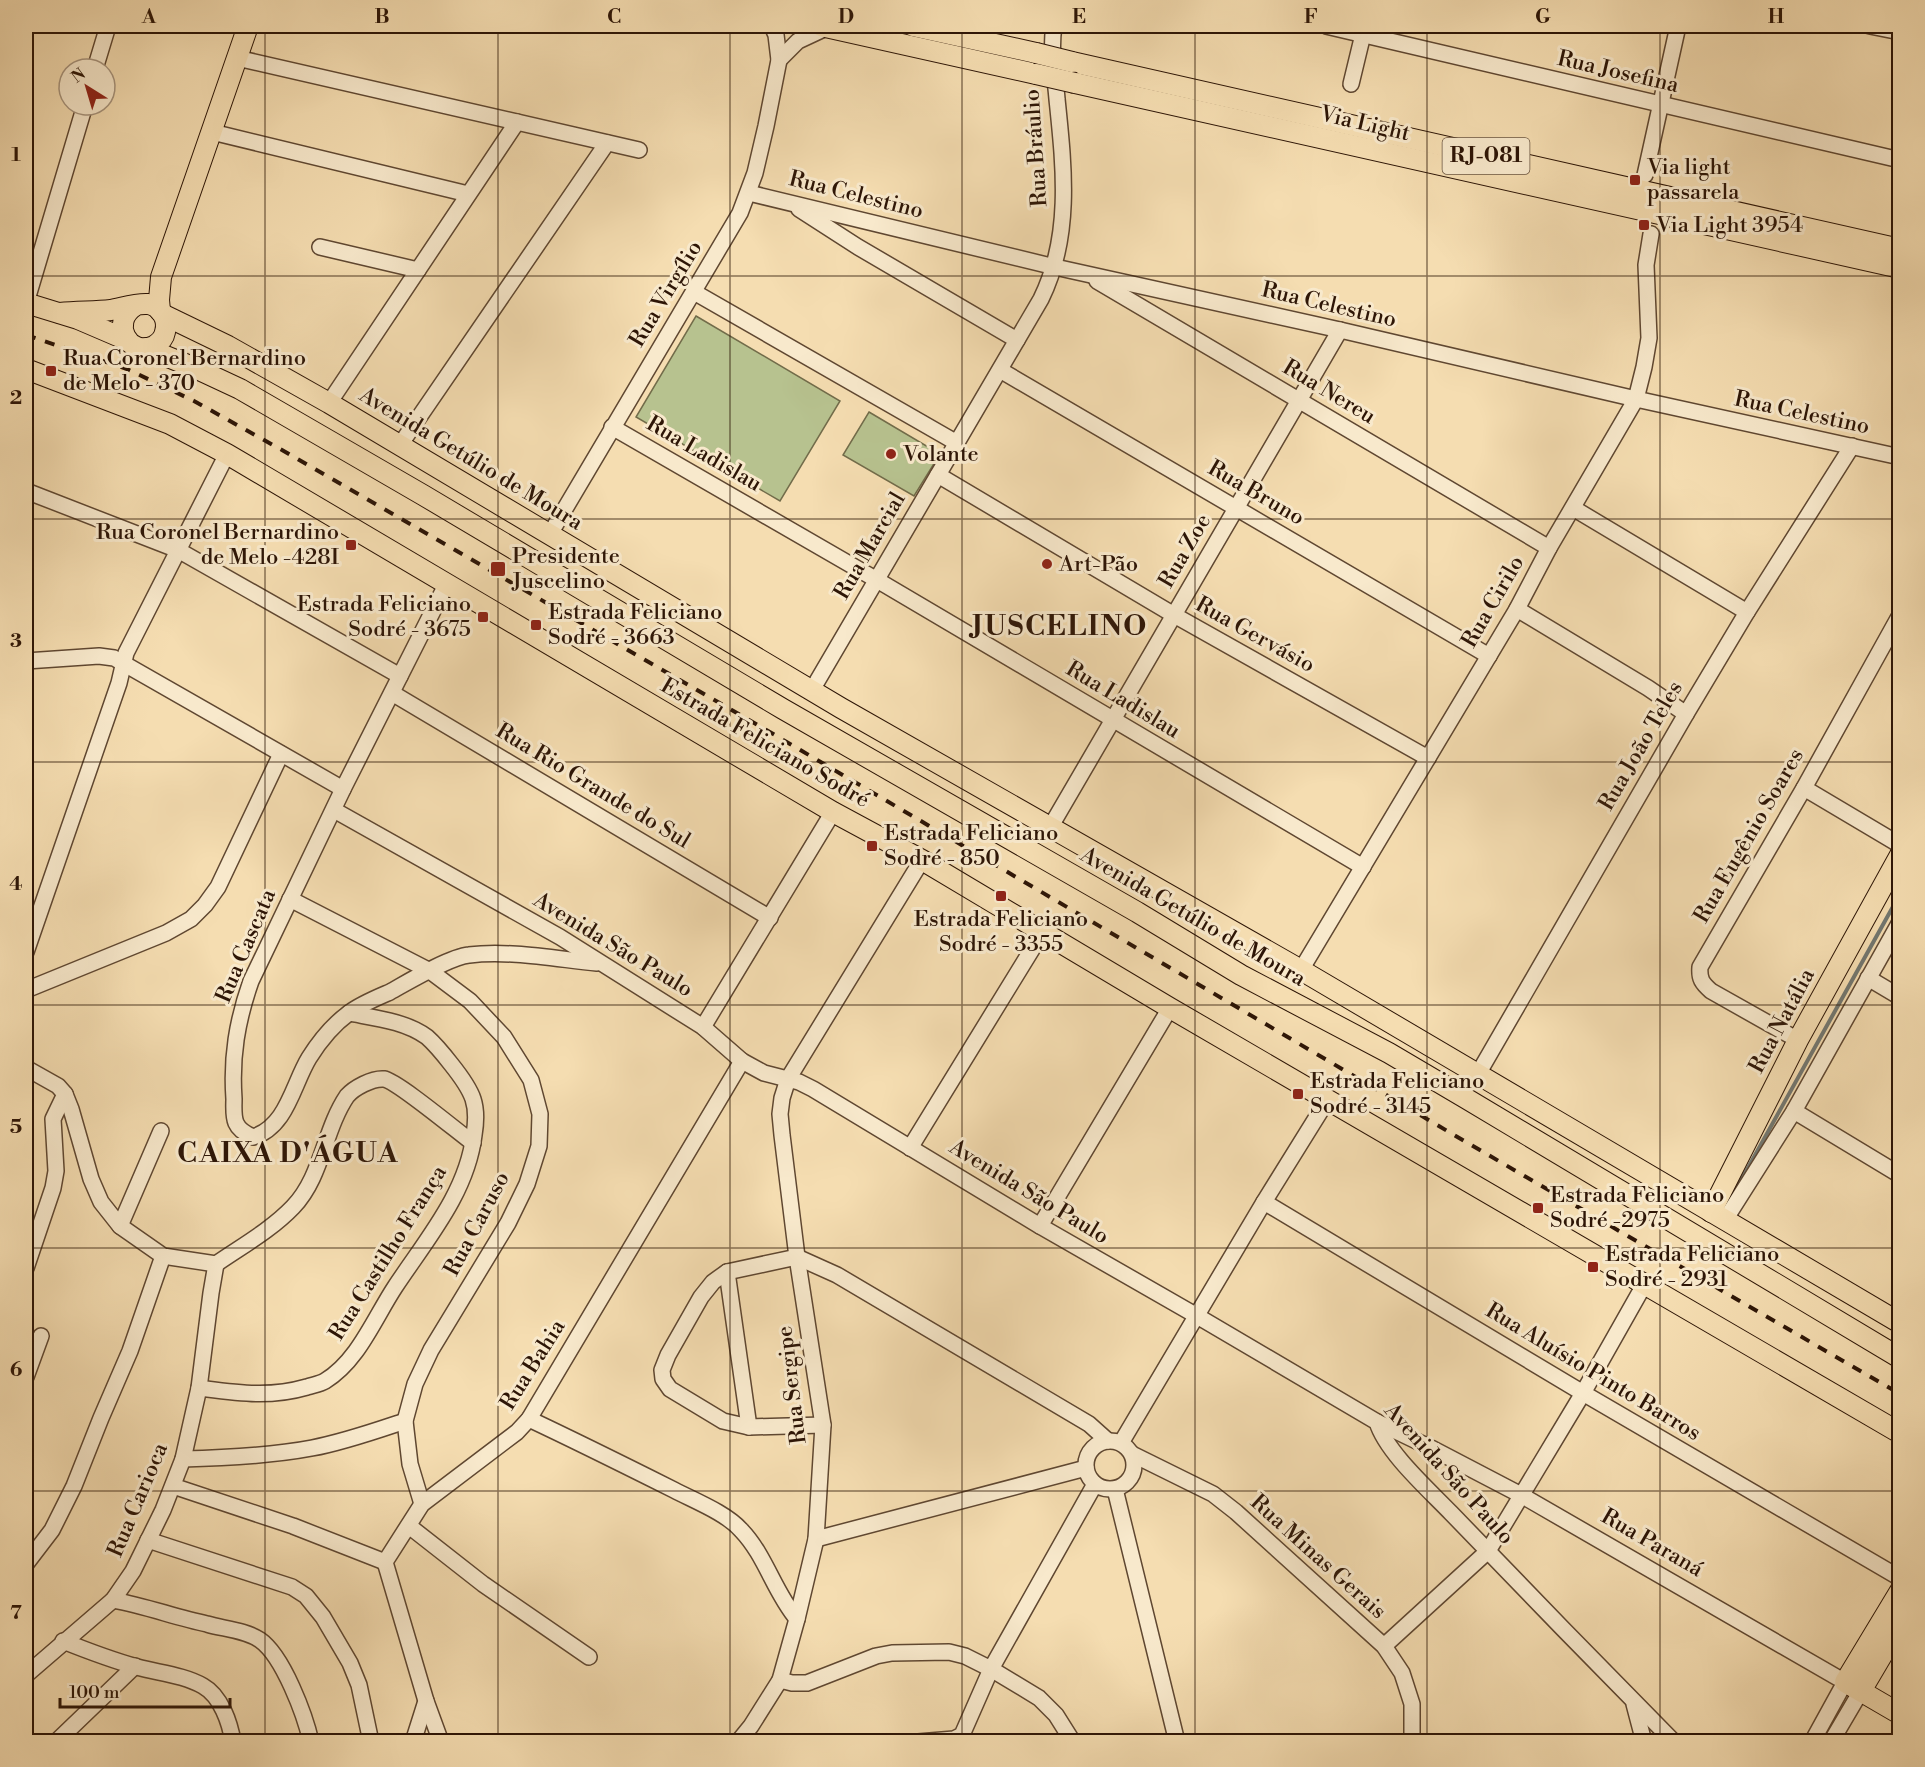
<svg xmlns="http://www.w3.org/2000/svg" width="1925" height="1767" font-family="'Libre Bodoni',serif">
  <rect width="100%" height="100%" fill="#f5ddb1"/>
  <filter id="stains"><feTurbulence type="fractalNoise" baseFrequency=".00333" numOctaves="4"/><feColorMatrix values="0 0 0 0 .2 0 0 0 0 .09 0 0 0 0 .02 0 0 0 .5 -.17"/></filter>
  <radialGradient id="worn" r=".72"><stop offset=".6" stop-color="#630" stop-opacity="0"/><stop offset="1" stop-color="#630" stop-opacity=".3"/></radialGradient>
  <!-- green -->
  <g fill="#b7c28f" stroke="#726c4a" stroke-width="1.5">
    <path d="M696,316L840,401L780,501L636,417Z"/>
    <path d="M869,412L940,454L914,496L843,455Z"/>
  </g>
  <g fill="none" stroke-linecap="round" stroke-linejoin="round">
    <!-- stream -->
    <path stroke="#727770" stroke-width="4" d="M1739,1184L1900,894"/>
    <!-- minor casing -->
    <g stroke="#5f4731" stroke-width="18">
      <g id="minor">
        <path d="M1326,26L1900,160"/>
        <path d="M1870,26L1900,32"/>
        <path d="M237,58L639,150"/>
        <path d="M779,60L798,41L828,27"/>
        <path d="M95,69L108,26"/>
        <path d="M1351,84L1365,26"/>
        <path d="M212,132L468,194"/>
        <path d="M1645,175L1678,26"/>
        <path d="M749,193L1055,267L1340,330L1636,399L1900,457"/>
        <path d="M799,209L858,247L1017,340"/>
        <path d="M320,247L418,270"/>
        <path d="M1097,281L1549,548"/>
        <path d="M694,292L957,443"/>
        <path d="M26,303L85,105"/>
        <path d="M1000,370L1489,656"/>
        <path d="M329,403L517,122"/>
        <path d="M612,427L877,580L1363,867"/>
        <path d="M400,445L607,143"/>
        <path d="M938,475L1174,615L1428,758"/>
        <path d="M26,491L178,550L400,676"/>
        <path d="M1573,508L1747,612"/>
        <path d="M550,534L740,213L755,173L766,126L779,60L776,35L772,26"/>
        <path d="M447,583L343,789L251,981C237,1021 231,1057 234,1099C234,1106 233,1116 236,1123C239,1130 246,1134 253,1137C287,1127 293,1084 309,1058C319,1042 334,1024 349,1013C361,1004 376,998 390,992C408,982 449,957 469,955C509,950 556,959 597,963"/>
        <path d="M1517,609L1648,688L1686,714"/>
        <path d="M26,661L99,656L114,658L343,789"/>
        <path d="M812,690L1041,299C1072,236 1064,167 1057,99C1055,74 1050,51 1054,26"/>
        <path d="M392,693L770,918"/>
        <path d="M1804,788L1900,845"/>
        <path d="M334,810L560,937L703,1027L742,1061L764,1073L799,1082L813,1089L1040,1226L1197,1316L1377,1422C1386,1452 1429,1490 1451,1513C1525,1590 1599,1666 1674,1742"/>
        <path d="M1051,826L1340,330"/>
        <path d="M290,899L430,971L470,1001L504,1037L531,1080L540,1114L539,1146L527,1184L508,1223L431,1350L415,1384L405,1421L410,1464L422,1504"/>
        <path d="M26,952L119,683L126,653L227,454"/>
        <path d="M1301,970L1517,609L1549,548L1636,399L1644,367L1649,338L1646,265L1651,234"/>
        <path d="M1868,978L1900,997"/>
        <path d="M26,990L166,933L191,919L205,905L218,887L281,754"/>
        <path d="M703,1027L833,812"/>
        <path d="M1798,1040L1711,991C1702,983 1699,979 1700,967L1804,788L1900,615"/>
        <path d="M26,1068L58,1086L65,1094L71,1109L91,1179L101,1202L120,1226L163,1256L216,1264C242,1246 271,1230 293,1207C322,1177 324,1130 347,1096C354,1088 372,1078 384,1079C397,1081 458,1132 473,1143"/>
        <path d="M1478,1074L1686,714L1747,612L1852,446"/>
        <path d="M1794,1111L1900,1175"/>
        <path d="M910,1148L1042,933"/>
        <path d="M1264,1202L1583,1393L1900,1578"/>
        <path d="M1725,1220L1794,1111L1900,922"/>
        <path d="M120,1226L161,1131"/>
        <path d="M1040,1226L1170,1008"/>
        <path d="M26,1268L53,1188L56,1171L53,1119L65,1094"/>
        <path d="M727,1272L749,1427"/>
        <path d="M26,1377L41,1336"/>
        <path d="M199,1388C238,1393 269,1398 307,1387C313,1385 320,1384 325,1381C358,1361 374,1319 395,1287C426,1240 467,1193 474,1135C476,1123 477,1111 473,1099C469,1087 459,1074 451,1064C444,1055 436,1045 427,1037C405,1021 375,1018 349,1013"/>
        <path d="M529,1419C578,1442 626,1466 674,1490C695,1501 726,1513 741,1530C766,1556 774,1592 797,1619"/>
        <path d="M1377,1422L1431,1448L1521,1495L1845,1682L1812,1742"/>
        <path d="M823,1425L749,1427L723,1421L670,1389L663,1379L662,1370L668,1355L701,1297L713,1282L727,1272L797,1257L837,1275L1089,1424L1108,1441"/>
        <circle cx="1110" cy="1465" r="24"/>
        <path d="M1121,1443L1264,1202L1328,1099"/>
        <path d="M1132,1454L1213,1494L1236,1512L1384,1646L1402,1673L1412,1704V1742"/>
        <path d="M183,1459C226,1458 270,1456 312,1448C344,1442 375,1431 405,1421"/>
        <path d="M173,1486L293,1526L385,1562"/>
        <path d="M1115,1489L1177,1742"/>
        <path d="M409,1526L483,1584L589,1657"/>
        <path d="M816,1539L1086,1468"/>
        <path d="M148,1540L292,1587L306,1596L323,1617L350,1663L359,1685L371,1742"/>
        <path d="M26,1564L52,1530L74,1486L101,1418L130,1351L163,1256"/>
        <path d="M113,1600C145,1606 175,1617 207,1624C224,1629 245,1630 260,1640C283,1656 305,1715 311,1742"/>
        <path d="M63,1641C88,1651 112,1660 137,1667C159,1673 184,1675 203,1686C221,1696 230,1723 233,1742"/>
        <path d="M1384,1646L1488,1551L1583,1393L1644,1285"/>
        <path d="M26,1675L113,1600L133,1571L163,1510L183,1459L199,1388L211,1293L216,1264"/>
        <path d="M780,1680L792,1683H807L876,1656L892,1653L949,1652L965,1656L991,1669L1039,1698L1056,1715L1073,1742"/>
        <path d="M1634,1704L1644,1742"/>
        <path d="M56,1742L135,1666"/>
        <path d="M413,1742L426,1701"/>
        <path d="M441,1742L426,1701L385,1562L422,1504L517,1432L529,1419L742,1061"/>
        <path d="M738,1742L751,1726L780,1680L797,1619L816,1539L823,1425L797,1257L782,1135L780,1114L782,1098L788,1079L922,860"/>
        <path d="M918,1742L954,1739L962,1735L991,1669L1095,1484"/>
        <path d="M1831,1742L1861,1691"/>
      </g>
    </g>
    <!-- major casing -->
    <g stroke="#2d1506" stroke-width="22">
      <g id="major">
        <path d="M821,26L1036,74"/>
        <path d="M913,26L1036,53"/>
        <path d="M1072,62L1900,249"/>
        <path d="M1075,83L1900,268"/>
        <path d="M26,303L78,319L127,340"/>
        <path d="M160,311L159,300L161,277L248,26"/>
        <path d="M60,313C77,311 94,312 111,310C122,308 136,303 148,304C160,306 169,319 165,332C164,338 159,343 154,346C129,358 109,322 135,306"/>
        <path d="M164,315L228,346L329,403L841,708L1301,970L1900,1323"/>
        <path d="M146,348L195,368L240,389L423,495L783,709L1137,912L1241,975L1389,1053L1467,1099L1900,1358"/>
        <path d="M26,369L170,424L227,454L833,812L922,860L1170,1008L1900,1433"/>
        <path d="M1711,1212L1798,1040L1900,855"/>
        <path d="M1900,1591L1845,1682L1900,1714"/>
        <path d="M1861,1691L1900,1625"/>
      </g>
    </g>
    <!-- minor -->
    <use href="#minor" stroke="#f8e9cc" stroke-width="15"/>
    <!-- major -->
    <use href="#major" stroke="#f5ddb1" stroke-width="20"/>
    <!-- rail -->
    <path stroke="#2d1506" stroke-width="4" stroke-dasharray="10 10" stroke-linecap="butt" d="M26,335L127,369L194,401L282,450L768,731L1466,1142L1900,1394"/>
    <!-- major-bridge casing -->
    <g stroke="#2d1506" stroke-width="22" stroke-linecap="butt">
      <g id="major-bridge">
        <path d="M1036,53L1072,62"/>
        <path d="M1036,74L1075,83"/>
      </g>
    </g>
    <!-- major-bridge -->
    <use href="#major-bridge" stroke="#f5ddb1" stroke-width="20"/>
  </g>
  <!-- grid -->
  <path fill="none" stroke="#2d1506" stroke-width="1.5" stroke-opacity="0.55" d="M265,26V1742M498,26V1742M730,26V1742M962,26V1742M1195,26V1742M1427,26V1742M1660,26V1742M26,276H1900M26,519H1900M26,762H1900M26,1005H1900M26,1248H1900M26,1491H1900"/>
  <!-- markers -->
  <g fill="#8f2418" stroke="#f8e9cc" stroke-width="2">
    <rect x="1629" y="174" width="12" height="12" rx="3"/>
    <rect x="1638" y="219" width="12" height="12" rx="3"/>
    <rect x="45" y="365" width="12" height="12" rx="3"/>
    <circle cx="891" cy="454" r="6"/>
    <rect x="345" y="539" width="12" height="12" rx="3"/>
    <circle cx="1047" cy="564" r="6"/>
    <rect x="490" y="561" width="16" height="16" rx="3"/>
    <rect x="477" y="611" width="12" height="12" rx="3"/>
    <rect x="530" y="619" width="12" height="12" rx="3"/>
    <rect x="866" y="840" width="12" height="12" rx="3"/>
    <rect x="995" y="890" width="12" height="12" rx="3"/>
    <rect x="1292" y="1088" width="12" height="12" rx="3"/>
    <rect x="1532" y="1202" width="12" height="12" rx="3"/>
    <rect x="1587" y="1261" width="12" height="12" rx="3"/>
  </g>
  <g text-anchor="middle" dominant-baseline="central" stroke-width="6" stroke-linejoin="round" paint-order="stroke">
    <!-- shield labels -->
    <rect fill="#f8e9cc" stroke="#6a5541" stroke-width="1.5" x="1442.5" y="138" width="87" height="36" rx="4.5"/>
    <g font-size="21" font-weight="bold" fill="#2d1506">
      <text x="1486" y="156">RJ-081</text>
    </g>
    <!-- street labels -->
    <g font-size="22" fill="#2d1506" stroke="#f8e9cc">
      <text transform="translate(1618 72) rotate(13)">Rua Josefina</text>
      <text transform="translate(1365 124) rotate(13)">Via Light</text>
      <text transform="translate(1036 148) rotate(-94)">Rua Bráulio</text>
      <text transform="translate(856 195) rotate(14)">Rua Celestino</text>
      <text transform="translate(666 294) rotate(-59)">Rua Virgílio</text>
      <text transform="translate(1329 305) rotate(13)">Rua Celestino</text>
      <text transform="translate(1329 392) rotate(31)">Rua Nereu</text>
      <text transform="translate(1802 413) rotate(12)">Rua Celestino</text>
      <text transform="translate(704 454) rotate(30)">Rua Ladislau</text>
      <text transform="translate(471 459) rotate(31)">Avenida Getúlio de Moura</text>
      <text transform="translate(1256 493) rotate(30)">Rua Bruno</text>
      <text transform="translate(870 546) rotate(-60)">Rua Marcial</text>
      <text transform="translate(1185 551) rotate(-60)">Rua Zoe</text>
      <text transform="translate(1493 602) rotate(-60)">Rua Cirilo</text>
      <text transform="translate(1255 635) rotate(29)">Rua Gervásio</text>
      <text transform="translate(1123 700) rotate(31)">Rua Ladislau</text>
      <text transform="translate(765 743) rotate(30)">Estrada Feliciano Sodré</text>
      <text transform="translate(1641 746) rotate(-60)">Rua João Teles</text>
      <text transform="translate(593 786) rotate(31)">Rua Rio Grande do Sul</text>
      <text transform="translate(1749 836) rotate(-60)">Rua Eugênio Soares</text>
      <text transform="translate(1193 917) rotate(30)">Avenida Getúlio de Moura</text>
      <text transform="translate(613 945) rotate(31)">Avenida São Paulo</text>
      <text transform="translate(246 946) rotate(-67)">Rua Cascata</text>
      <text transform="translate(1782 1021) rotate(-62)">Rua Natália</text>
      <text transform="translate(1029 1192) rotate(31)">Avenida São Paulo</text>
      <text transform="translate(477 1224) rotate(-62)">Rua Caruso</text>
      <text transform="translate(388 1253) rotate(-58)">Rua Castilho França</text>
      <text transform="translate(533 1365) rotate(-58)">Rua Bahia</text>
      <text transform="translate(1593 1372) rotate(31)">Rua Aluísio Pinto Barros</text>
      <text transform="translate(792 1385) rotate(-97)">Rua Sergipe</text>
      <text transform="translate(1449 1474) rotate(48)">Avenida São Paulo</text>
      <text transform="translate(138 1500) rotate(-67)">Rua Carioca</text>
      <text transform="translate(1652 1543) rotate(30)">Rua Paraná</text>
      <text transform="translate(1318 1557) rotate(42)">Rua Minas Gerais</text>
    </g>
    <!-- poi labels -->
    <g font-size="22" fill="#2d1506" stroke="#f8e9cc" text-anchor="start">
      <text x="1647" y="167">Via light<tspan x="1647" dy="25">passarela</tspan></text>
      <text x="1656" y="225">Via Light 3954</text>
      <text x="63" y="358">Rua Coronel Bernardino<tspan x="63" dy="25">de Melo - 370</tspan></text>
      <text x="903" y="454">Volante</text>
      <text x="339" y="532" text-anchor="end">Rua Coronel Bernardino<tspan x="339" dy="25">de Melo -428I</tspan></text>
      <text x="512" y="556">Presidente<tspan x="512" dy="25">Juscelino</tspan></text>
      <text x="1059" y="564">Art-Pão</text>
      <text x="471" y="604" text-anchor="end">Estrada Feliciano<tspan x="471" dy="25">Sodré - 3675</tspan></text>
      <text x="548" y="612">Estrada Feliciano<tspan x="548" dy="25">Sodré - 3663</tspan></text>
      <text x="884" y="833">Estrada Feliciano<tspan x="884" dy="25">Sodré - 850</tspan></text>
      <text x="1001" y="919" text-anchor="middle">Estrada Feliciano<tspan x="1001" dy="25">Sodré - 3355</tspan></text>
      <text x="1310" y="1081">Estrada Feliciano<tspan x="1310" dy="25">Sodré - 3145</tspan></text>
      <text x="1550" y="1195">Estrada Feliciano<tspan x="1550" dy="25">Sodré -2975</tspan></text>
      <text x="1605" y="1254">Estrada Feliciano<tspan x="1605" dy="25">Sodré - 2931</tspan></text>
    </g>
    <!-- district labels -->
    <g font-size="28" font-weight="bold" letter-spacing="1.5" fill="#2d1506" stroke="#f8e9cc">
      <text x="1060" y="626">JUSCELINO</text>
      <text x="288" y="1153">CAIXA D'ÁGUA</text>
    </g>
  </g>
  <!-- margin -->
  <rect width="1925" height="1767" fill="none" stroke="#f5ddb1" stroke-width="66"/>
  <!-- north arrow -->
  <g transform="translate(87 87) rotate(323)"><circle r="28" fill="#f8e9cc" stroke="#a7947d" stroke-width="1.5"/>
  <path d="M0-4.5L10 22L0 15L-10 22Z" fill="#8f2418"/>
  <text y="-9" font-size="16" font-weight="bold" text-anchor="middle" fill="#2d1506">N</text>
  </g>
  <!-- scale -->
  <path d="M60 1698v9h170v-9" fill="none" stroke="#2d1506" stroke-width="3"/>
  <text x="69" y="1698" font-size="18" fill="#2d1506" stroke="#f8e9cc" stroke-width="4.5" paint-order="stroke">100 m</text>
  <rect x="33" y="33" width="1859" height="1701" fill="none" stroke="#2d1506" stroke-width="2"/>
  <g font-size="20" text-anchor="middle" font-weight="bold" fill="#2d1506">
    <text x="149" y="23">A</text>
    <text x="382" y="23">B</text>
    <text x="614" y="23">C</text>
    <text x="846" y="23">D</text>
    <text x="1079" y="23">E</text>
    <text x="1311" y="23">F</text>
    <text x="1543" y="23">G</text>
    <text x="1776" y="23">H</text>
    <text x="16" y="161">1</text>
    <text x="16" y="404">2</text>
    <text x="16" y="647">3</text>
    <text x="16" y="890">4</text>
    <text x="16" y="1133">5</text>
    <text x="16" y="1376">6</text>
    <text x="16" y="1619">7</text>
  </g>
  <rect width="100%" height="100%" filter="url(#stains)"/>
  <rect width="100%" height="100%" fill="url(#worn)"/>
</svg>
